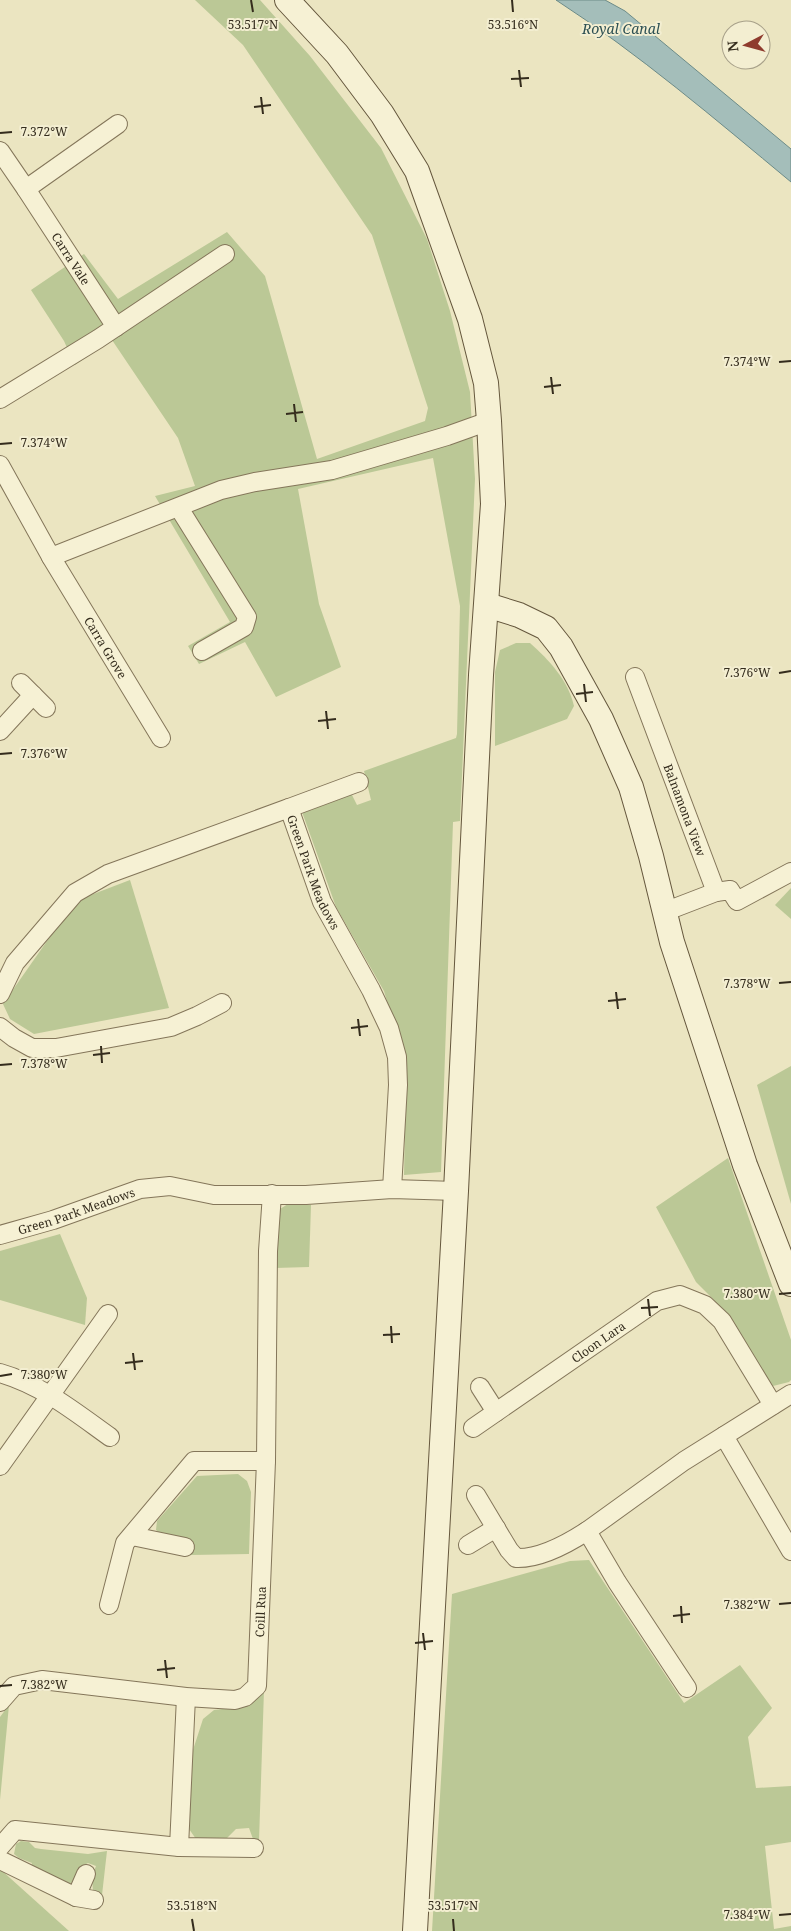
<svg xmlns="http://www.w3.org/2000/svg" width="791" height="1931" font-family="'Noto Serif',serif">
  <rect width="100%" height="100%" fill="#ebe5c1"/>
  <!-- green -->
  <g fill="#bbc896">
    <path d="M195,0H260L310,56L381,148L427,239L450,311L470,392L475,479L460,821L453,822L441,1172L404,1175L406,1074L399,1043L384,991L336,907L301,809L350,791L357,805L371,800L364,771L456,738L457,734L460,606L433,458L298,489L319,604L341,667L276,697L245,642L199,664L188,646L230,622L155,496L195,486L178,438L112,340L75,365L64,341L31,290L84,254L118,299L227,232L265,276L317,459L425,421L428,408L372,235L243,45Z"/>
    <path d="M516,643H530C549,660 568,680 574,706L567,719L495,746V672L500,650Z"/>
    <path d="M130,880L169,1008L34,1034L10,1019L3,1004L54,931L83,898Z"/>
    <path d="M791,888V919L775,905Z"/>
    <path d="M791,1066V1204L757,1085Z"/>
    <path d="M728,1158L791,1340V1380L789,1382L773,1386L713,1299L696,1282L656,1207Z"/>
    <path d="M288,1204L311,1205L309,1267L275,1268L280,1209Z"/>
    <path d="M60,1234L87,1298L85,1325L0,1300V1251Z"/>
    <path d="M238,1474L247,1481L251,1492L249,1554L191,1555L192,1540H168L156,1530L157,1521L197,1476Z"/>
    <path d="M589,1560L684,1703L740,1665L772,1708L748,1737L756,1788L791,1786V1842L765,1846L774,1929L791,1926V1931H432L452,1594L570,1561Z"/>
    <path d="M264,1690L259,1841L253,1839L249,1828L236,1829L226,1839H196L189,1829L192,1753L203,1719L214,1710L239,1707Z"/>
    <path d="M9,1705L0,1800V1717Z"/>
    <path d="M21,1841L29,1842L35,1848L41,1849L88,1854L107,1851L102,1895L93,1892L92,1876L96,1866L88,1863L82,1866L75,1881L67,1885L30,1868L32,1863L19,1858L14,1854L16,1844Z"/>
    <path d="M0,1869L69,1931H0Z"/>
  </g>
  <!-- water -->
  <path fill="#a4beba" stroke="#6c8b88" d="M556,0H605L625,11L791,149V182C715,119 639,54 556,0Z"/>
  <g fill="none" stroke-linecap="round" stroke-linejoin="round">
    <!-- minor casing -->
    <g stroke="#84765a" stroke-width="20">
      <g id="minor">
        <path id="s1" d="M0,151L26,189L116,327"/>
        <path d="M26,189L118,124"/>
        <path d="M0,399L98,339L225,254"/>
        <path id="s2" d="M0,465L51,557L161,738"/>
        <path d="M179,508L247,617L244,627L202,651"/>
        <path d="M51,557L221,490L255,482L332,470L447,436L489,421"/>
        <path id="s3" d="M635,677L716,892L664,912"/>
        <path d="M21,683L46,708"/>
        <path d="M0,731L33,695"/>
        <path d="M289,808L359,782"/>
        <path d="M716,892L730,890L737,901L791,872"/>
        <path id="s4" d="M0,994L15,963L75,893L108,874L289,808L322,902L371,990L389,1028L397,1057L398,1085L392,1189"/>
        <path d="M0,1027L14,1038L32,1048H56L171,1027L197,1016L222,1003"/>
        <path id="s5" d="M0,1235L53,1220L140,1189L170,1186L214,1195H306L392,1189L456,1191"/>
        <path d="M0,1373C42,1385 75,1412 110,1437"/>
        <path d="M480,1387L496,1412"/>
        <path id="s6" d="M473,1428L657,1301L680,1295L705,1305L722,1321L773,1405"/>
        <path d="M724,1436L791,1551"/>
        <path d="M0,1466L108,1314"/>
        <path d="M476,1495L509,1550L516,1558C540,1559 567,1544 587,1531L684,1461L791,1394"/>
        <path d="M587,1531L617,1582L687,1688"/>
        <path d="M132,1536L185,1547"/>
        <path d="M468,1545L496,1528"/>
        <path d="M109,1605L125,1543L194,1461H266L268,1251L272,1194"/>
        <path id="s7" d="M0,1702L14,1686L42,1680L186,1697L235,1700L245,1697L257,1686L266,1461"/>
        <path d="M0,1847L15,1830L179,1847L254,1848"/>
        <path d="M179,1847L186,1697"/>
        <path d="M0,1860L76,1897L94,1900"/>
        <path d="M76,1897L86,1874"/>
      </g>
    </g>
    <!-- secondary casing -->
    <g stroke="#65573d" stroke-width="26">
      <g id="secondary">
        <path d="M287,0L337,54L382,114L417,171L470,319L486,383L489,421L493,504L481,675L456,1191L415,1931"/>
        <path d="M487,605L519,615L546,628L561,647L601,719L631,787L651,856L672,942L745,1165L791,1284"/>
      </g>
    </g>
    <!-- minor -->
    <use href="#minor" stroke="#f6f1d4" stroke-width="18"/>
    <!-- secondary -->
    <use href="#secondary" stroke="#f6f1d4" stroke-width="24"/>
  </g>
  <!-- ticks -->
  <path fill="none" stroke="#342c1d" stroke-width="2" d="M251,0L253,12M512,0L513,12M519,70L521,87M511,79L529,78M261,97L263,114M254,107L271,105M0,133L12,132M779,362L791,361M551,377L553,394M544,387L561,385M294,404L296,422M286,414L303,412M0,444L12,443M779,673L791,671M584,684L586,702M576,694L593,692M326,711L328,729M318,721L336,719M0,754L12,753M779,983L791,982M616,992L618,1009M608,1001L626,999M358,1019L360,1036M351,1028L368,1026M101,1046L102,1063M93,1055L110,1053M0,1065L12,1064M779,1294L791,1293M648,1299L650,1316M641,1308L658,1307M391,1326L392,1343M383,1335L400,1334M133,1353L135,1370M125,1363L143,1361M0,1376L12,1374M779,1604L791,1603M681,1606L682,1623M673,1616L690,1614M423,1633L425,1650M415,1643L433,1641M165,1660L167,1678M157,1670L175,1668M0,1686L12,1685M779,1915L791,1914M192,1919L194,1931M453,1919L454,1931"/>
  <g text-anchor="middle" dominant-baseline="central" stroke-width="4" stroke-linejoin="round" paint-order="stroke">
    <!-- street labels -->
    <g font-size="12" fill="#342c1d" stroke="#f3eed1">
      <text stroke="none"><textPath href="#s1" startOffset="129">Carra Vale</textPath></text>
      <text stroke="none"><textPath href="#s2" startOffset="211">Carra Grove</textPath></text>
      <text stroke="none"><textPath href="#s3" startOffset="142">Balnamona View</textPath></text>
      <text stroke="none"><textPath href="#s4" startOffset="426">Green Park Meadows</textPath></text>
      <text stroke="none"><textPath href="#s5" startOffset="80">Green Park Meadows</textPath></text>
      <text stroke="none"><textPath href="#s6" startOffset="152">Cloon Lara</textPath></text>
      <text stroke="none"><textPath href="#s7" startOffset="345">Coill Rua</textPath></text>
    </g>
    <!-- water labels -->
    <g font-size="14" font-style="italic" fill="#2d5053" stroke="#f3eed1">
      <text x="621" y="28">Royal Canal</text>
    </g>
  </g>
  <g font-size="12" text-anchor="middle" fill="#342c1d" stroke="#f3eed1" stroke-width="4" stroke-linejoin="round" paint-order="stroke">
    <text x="253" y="29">53.517°N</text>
    <text x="513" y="29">53.516°N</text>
    <text x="44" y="136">7.372°W</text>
    <text x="747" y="366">7.374°W</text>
    <text x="44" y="447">7.374°W</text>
    <text x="747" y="677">7.376°W</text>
    <text x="44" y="758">7.376°W</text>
    <text x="747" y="988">7.378°W</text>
    <text x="44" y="1068">7.378°W</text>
    <text x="747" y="1298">7.380°W</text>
    <text x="44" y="1379">7.380°W</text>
    <text x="747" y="1609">7.382°W</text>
    <text x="44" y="1689">7.382°W</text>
    <text x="192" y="1910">53.518°N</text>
    <text x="453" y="1910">53.517°N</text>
    <text x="747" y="1919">7.384°W</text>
  </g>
  <!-- north arrow -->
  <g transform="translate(746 45) rotate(264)"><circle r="24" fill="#f3eed1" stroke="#a7a089"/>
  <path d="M0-4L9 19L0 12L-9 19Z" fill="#8f3b2d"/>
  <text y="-8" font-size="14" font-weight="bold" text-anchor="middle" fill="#342c1d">N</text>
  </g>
</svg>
